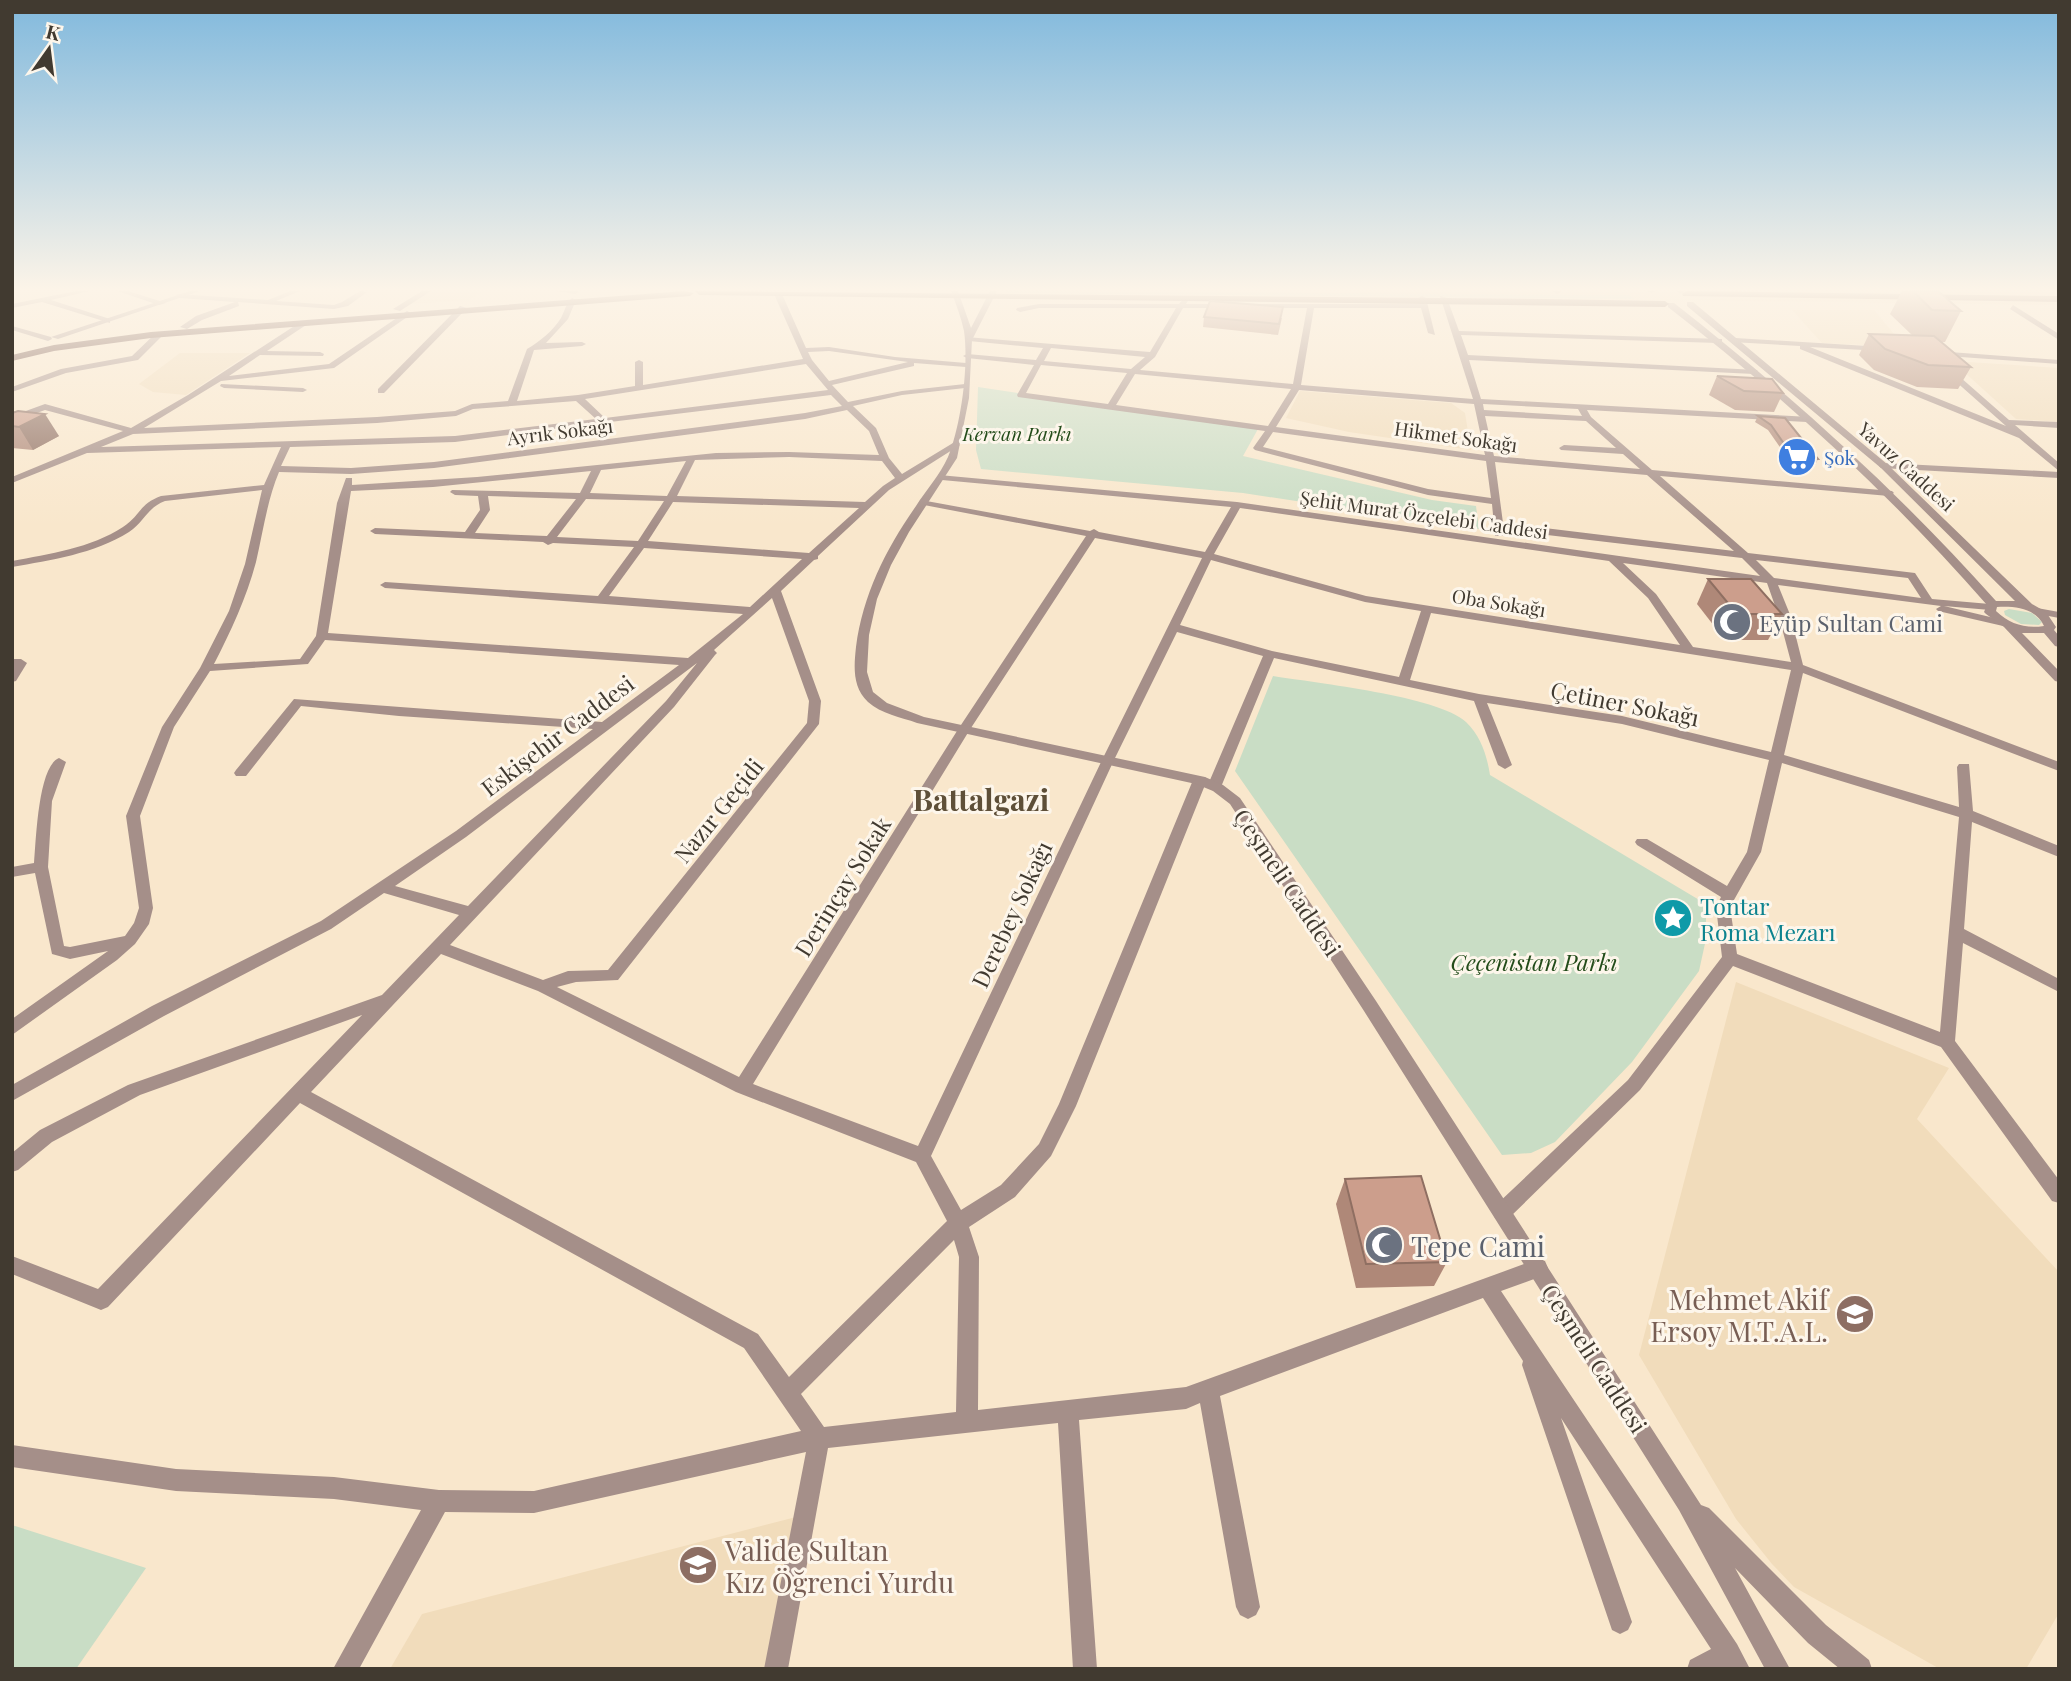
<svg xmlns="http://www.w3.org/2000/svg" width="2071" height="1681" font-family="'Playfair Display',serif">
  <rect width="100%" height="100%" fill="#f9e7cc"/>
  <!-- built -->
  <g fill="#f1dcbb">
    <path d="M429,291H485L469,300L409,304Z"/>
    <path d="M1357,291H2059V305L1362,296Z"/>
    <path d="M1792,310H1874L1905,347L1822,343Z"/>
    <path d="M180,353H250L186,395L153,392L139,384Z"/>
    <path d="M1952,361L2059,368V422L2016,419Z"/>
    <path d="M1300,391L1451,403L1465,413L1471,450L1349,432L1286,418Z"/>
    <path d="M1736,982L1949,1068L1917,1119L2059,1272V1613L2026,1669H1940L1794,1587L1772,1564L1736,1519L1639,1355Z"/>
    <path d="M796,1517L769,1669H390L422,1614Z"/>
  </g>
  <!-- green -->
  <g fill="#c9ddc5">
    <path d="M1006,291L1629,295L1634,299L1005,293Z"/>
    <path d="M978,387L1258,429L1243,456L1432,500L1476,506L1479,529L1243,493L981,469L976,450Z"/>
    <path d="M2009,609L2032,613L2042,622L2039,625L2021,624L2005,615L2004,611Z"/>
    <path d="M1273,676C1316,683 1438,696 1466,722C1481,736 1487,756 1490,775L1706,904V939L1699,971L1632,1062L1555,1142L1531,1153L1502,1155L1235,771Z"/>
    <path d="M12,1525L146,1568L76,1669H12Z"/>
  </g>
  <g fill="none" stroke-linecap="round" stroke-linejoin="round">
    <!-- minor -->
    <g fill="#a58f89" fill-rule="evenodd">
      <path d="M76,291H90L51,300L110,319V323L42,302L12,308V304Z"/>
      <path d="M117,291H128L166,303L159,305Z"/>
      <path d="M290,291H300L276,301L334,305L342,302L360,291L367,292L348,306L334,309L238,302L239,306L202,320L187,329L180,327L196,316L235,302L180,298L177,294L268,300Z"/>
      <path d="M422,291H431L400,311L393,309Z"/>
      <path d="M556,291H578L579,292L575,294Z"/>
      <path d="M1552,291H1560L1561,292L1557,294Z"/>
      <path d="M778,292L782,294L806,348L829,347L895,357L966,363L970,365L966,367L914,363V366L832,385L848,402L902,391L965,384L969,386L965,388L902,395L853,406L876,428L889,458L902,474L953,443L960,445L889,490L818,556V559L814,560L781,591L821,701L819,724L618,980L576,982L557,987L739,1077L957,731L1086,536L924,505L921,504V500L1090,531L1094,529L1099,532L1205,552L1231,507L942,480L939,479V475L1237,502L1760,576L1742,558L1504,530L1503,536H1495L1492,504L1428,495L1255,450L1253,448L1265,431L1018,397L1017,395L1034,365L967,358L963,356L967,354L1036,360L1043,348L969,341H966V337L1150,352L1176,308H1039L1020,312L1016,310L1017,308L1039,304H1179L1185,297L1189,299L1186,304H1230L1227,308H1183L1155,357L1140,370L1293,384L1307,308H1250L1247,304H1420L1418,298L1422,296L1426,298L1435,335L1428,333L1421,308H1314L1301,385L1473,399L1440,296L1447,298L1459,331L1722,339V343H1719L1461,335L1468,355L1757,370L1758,372L1754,374L1469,360L1481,399L1810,417L1811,419L1807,422L1587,410L1591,417L1652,470L1892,491L1894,493L1889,496L1660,476L1748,553L1915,573L1932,599L1990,604L1996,607L1990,610L1944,606L2007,621L2009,623L2003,626L1938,611L1936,609L1941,606L1778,585L1791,617L1803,665L2059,762V771L1803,673L1784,755L1959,807L1957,767L1959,764H1969L1973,811L2059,846V857L1972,822L1964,929L2059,979V992L1963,943L1955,1041L2059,1180V1203L2052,1201L1941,1047L1733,966L1640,1090L1509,1218L1502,1221L1495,1218L1493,1212L1495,1206L1628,1080L1722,957L1716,907L1721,897L1637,845L1635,842L1637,839H1647L1727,886L1747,852L1769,760L1622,724L1487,703L1512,765L1505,769L1498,765L1474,701L1274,658L1221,787L1214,791L1207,787L1263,656L1177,632L1114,760L931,1156L961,1210L1001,1185L1039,1144L1059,1104L1193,780L1195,777H1205L1207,780L1076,1106L1051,1156L1015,1197L969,1227L979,1257L978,1410L1186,1387L1538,1259L1545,1261L1548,1268L1545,1275L1501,1291L1737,1644L1750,1669H1687L1690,1660L1711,1649L1561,1418L1632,1622L1628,1630L1620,1634L1612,1630L1522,1365L1523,1361L1483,1298L1220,1396L1260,1607L1256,1615L1248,1619L1240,1615L1236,1607L1200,1403L1186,1409L1079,1420L1097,1669H1073L1058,1423L828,1448L788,1669H764L806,1452L534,1513L445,1512L359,1669H333L421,1510L334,1499L176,1491L12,1467V1445L176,1469L334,1477L439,1490L534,1491L801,1431L744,1348L300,1103L108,1307L101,1310L12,1274V1256L98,1289L362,1015L140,1095L52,1142L18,1170L12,1172V1153L40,1130L128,1085L382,995L459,915L384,893L331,929L164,1016L12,1101V1085L152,1006L321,921L456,831L593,729L399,716L301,706L246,776H236L234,773L236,770L294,699L602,722L679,665L325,640L308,664L210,671L174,727L140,816L153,908L149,924L135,944L117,960L12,1035V1019L108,951L70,959L52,954L35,873L12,877V867L34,863C36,842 38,766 59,758L66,762L52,801L48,867L64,946L70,947L125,936L134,923L139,908L126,816L162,727L200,668L229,611L245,564L262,490L165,501C148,507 144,522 129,532C94,554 51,560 12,567V561C49,554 91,548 123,527C141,515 139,504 161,496L264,485L281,447L87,453L12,483V477L123,431L45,410L12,422V416L45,404L131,428L188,395L302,321L309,323L267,351L320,352L324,354L323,356L260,355L229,376L329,364L407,311L411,313L410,315L334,368L221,381L144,428L377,417L455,411L472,404L508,401L527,349C539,342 553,331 561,318C565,310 566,303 572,298L576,300L568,319L546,343L582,342L586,344L582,346L534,350L517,401L578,395L635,386V362L639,360L643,362V385L803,359L774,294ZM1051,348L1145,357L1131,369L1044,361ZM829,351L908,362L829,381L812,360L808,352ZM806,364L828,390L605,418L585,399ZM1041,365L1127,373L1108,404L1026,393ZM1135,374L1291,389L1268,426L1116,405ZM1299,390L1474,404L1485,455L1276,427ZM831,395L842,406L805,413L434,462L351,468L281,466L290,447L455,442L601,423L608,428L612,425L610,422ZM576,401L596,419L455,436L101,447L133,434L377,423L456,416L473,409ZM1483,404L1578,409L1582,416L1484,410ZM847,410L869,431L879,455L789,452L716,453L477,477L352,485V478H346L337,503L316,636L300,659L214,664C231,631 246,599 256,562C263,532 267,501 279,472L351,474L434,468L805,419ZM1485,416L1586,421L1616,448L1564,445L1559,448L1561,450L1623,454L1640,469L1494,456ZM1273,432L1486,461L1491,498L1428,489L1263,447ZM789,457L882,461L895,478L883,486L865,502L677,496L695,460ZM686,461L667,496L590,493L601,470ZM1495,462L1647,475L1734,551L1503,523ZM591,471L580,493L452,490L450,492L455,495L478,496L480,510L465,532L375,528L370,531L375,534L543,542L548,545L553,543L634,547L598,596L385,582L380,585L385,588L743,614L688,658L328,633L351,491L433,487ZM488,496L576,499L547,536L475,533L490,510ZM586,499L664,501L638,541L557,537ZM673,502L859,508L809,553L648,541ZM1240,508L1609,561L1648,598L1680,645L1366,596L1214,554ZM1095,538L1202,558L1102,760L918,1146L753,1084L969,731ZM644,548L802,559L750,607L609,596ZM1211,560L1365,602L1421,611L1399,677L1272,651L1180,625ZM1756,560L1908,578L1921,598L1774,578ZM1623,563L1767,583L1779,617L1791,662L1693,647L1656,594ZM772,598L809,701L807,723L608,970L568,971L543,980L450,945L674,707L715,655L717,653L714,650ZM1431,613L1791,670L1771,752L1622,716L1479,694L1410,680ZM697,663L666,701L468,906L395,886L466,837ZM1782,763L1959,817L1940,1032L1737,954L1730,907L1761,852ZM441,954L538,991L736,1092L916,1162L947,1221L789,1377L758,1334L311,1092ZM954,1240L959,1257L956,1412L824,1427L801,1394Z"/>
      <path d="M2013,305L2059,334V340L2010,309Z"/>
      <path d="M460,306L467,308L384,393H378V389Z"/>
      <path d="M12,326L51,337L52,339L48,341L12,330Z"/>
      <path d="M157,332L164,334L138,360L66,373L12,392V387L61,369L132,356Z"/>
      <path d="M1735,338L1884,347V351H1881L1810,347L2006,426L1945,372L1952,370L2009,420L2059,422V428L2015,425L2059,463V471L2019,438L1800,349V346L1732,342V338Z"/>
      <path d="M1936,351L2059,360V364L1933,355L1932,353Z"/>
      <path d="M221,384L303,388L307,390L303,392L224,388L220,386Z"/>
      <path d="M1884,463L2059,472V478L1881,468L1879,466Z"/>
      <path d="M2037,608L2059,612V618L2033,613L2031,611Z"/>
      <path d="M12,659H21L27,663L16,681L12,682Z"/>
    </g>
    <!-- tertiary -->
    <g fill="#a58f89" fill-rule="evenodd">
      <path d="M190,291H200L58,339L51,337Z"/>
      <path d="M951,291H958L971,328L990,291H997L972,340L969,398L957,458L909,532L891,565L877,599L869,635L867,672L873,692L887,703L924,717L1205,777L1223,785L1240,798L1376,1001L1701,1505L1709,1508L1826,1625L1869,1660L1872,1669H1840L1808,1643L1735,1568L1790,1669H1765L1679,1510L1364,1011L1230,804L1213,791L1196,784L917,723C901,717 881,714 868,702C852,687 854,666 856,647C863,594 886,549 916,506C926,490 940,475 948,457C961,425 969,366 964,331C961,317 956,304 951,291Z"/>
      <path d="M1647,291H1656L1652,293Z"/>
      <path d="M1677,291H1683L1684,292L1680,294Z"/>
      <path d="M1687,302H1693L1887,464L2032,604L2046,612L2056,627L2054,630L2059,636V647L2055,646L2044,633H2022L2059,671V682L2055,681L2004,627L1986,614L1984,612L1987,605C1891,495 1784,397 1668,307V303H1674C1790,394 1898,491 1996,601H2015L1881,468L1687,306ZM1997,607C2015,606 2036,608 2044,626C2025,629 2010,624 1996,611Z"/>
    </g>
    <!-- primary -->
    <g fill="#6a463c" fill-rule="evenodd">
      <path d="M684,291L694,293L690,296L151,338L54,351L12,361V355L54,345L151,332Z"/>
      <path d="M695,291L1544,299L1665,301L1669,304L1665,307L699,295Z"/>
      <path d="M1686,291L2059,296V302L1683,296L1682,294Z"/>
    </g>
  </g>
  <!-- wall -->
  <g fill="#af8878">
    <path d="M1902,291H1938L1961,311L1945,342H1940L1971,367L1958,389L1917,387L1874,370L1859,355L1869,334L1912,335L1890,314Z"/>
    <path d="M1204,317L1282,318L1278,335L1203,327Z"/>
    <path d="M1717,376L1783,393L1774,412L1735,410L1709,395Z"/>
    <path d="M12,413L59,436L33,450L12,448Z"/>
    <path d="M1758,416L1785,418L1818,459L1815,465L1791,463L1768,430L1755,422Z"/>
    <path d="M1708,579L1782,614L1768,640H1725L1697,604Z"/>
    <path d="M1345,1179L1447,1262L1434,1286L1356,1288L1336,1204Z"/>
  </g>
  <!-- shaded-wall -->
  <path fill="#8f6f62" d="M45,414L59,436L33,450L19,427Z"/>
  <!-- building -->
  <g fill="#cc9e8c" stroke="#8f6f62" stroke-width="2">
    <path d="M1913,291H1938L1961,311L1932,310Z"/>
    <path d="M1210,301L1283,307L1279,324L1204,317Z"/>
    <path d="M1869,334L1934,336L1971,367L1928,365L1885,349Z"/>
    <path d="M1717,376L1772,379L1783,393L1744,391Z"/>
    <path d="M18,411L45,414L19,427L12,426V413Z"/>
    <path d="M1758,416L1785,418L1818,459L1794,458L1771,425Z"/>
    <path d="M1708,579H1751L1782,614H1737Z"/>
    <path d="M1421,1176L1447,1262L1366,1264L1345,1179Z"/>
  </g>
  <!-- sky -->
  <linearGradient id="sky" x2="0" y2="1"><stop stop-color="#81b9dd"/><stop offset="0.55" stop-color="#fcf4e8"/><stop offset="1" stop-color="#fcf4e8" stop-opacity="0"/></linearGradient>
  <rect width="2071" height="526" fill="url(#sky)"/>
  <!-- icons -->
  <defs>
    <g id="supermarket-disc" transform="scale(2.0125)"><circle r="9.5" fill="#3f7fe0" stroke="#fdf6eb"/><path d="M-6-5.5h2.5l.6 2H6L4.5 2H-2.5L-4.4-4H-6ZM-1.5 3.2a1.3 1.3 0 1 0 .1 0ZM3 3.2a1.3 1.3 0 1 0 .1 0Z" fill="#fff"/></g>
    <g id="mosque-disc" transform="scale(2.0125)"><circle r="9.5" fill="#6b7280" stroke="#fdf6eb"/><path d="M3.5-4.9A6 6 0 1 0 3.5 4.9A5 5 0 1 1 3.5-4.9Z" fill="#fff"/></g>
    <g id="sight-disc" transform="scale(2.0125)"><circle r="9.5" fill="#0f9aa8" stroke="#fdf6eb"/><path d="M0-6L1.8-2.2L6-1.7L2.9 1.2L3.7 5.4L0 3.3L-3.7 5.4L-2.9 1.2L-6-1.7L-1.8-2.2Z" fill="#fff"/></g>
    <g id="school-disc" transform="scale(2.0125)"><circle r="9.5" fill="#8d6e63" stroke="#fdf6eb"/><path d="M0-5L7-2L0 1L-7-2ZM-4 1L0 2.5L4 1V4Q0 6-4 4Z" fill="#fff"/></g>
  </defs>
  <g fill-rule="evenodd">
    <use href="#supermarket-disc" x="1797" y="457"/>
    <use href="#mosque-disc" x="1732" y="622"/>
    <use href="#sight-disc" x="1673" y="918"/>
    <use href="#mosque-disc" x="1384" y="1245"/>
    <use href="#school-disc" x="1855" y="1314"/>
    <use href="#school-disc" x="698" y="1565"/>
  </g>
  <g text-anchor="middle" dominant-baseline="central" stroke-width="6" stroke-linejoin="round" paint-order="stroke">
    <!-- far-street labels -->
    <g font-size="19" fill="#413a30" stroke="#fdf6eb">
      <text transform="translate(560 431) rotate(-7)">Ayrık Sokağı</text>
      <text transform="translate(1456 436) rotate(8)">Hikmet Sokağı</text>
      <text transform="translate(1907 466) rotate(42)">Yavuz Caddesi</text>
      <text transform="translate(1424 514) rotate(8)">Şehit Murat Özçelebi Caddesi</text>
      <text transform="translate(1499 602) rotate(9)">Oba Sokağı</text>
    </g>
    <!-- far-park labels -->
    <g font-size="19" font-style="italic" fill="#234c1a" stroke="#fdf6eb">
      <text x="1017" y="433">Kervan Parkı</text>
    </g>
    <!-- far-shop labels -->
    <g font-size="19" fill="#366cbe" stroke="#fdf6eb" text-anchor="start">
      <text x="1824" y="457">Şok</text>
    </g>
    <!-- worship labels -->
    <g font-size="23" fill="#5b616d" stroke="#fdf6eb" text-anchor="start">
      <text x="1759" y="622">Eyüp Sultan Cami</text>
    </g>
    <!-- street labels -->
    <g font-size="23" fill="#413a30" stroke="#fdf6eb">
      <text transform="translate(1625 703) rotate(11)">Çetiner Sokağı</text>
      <text transform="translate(557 735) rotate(-37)">Eskişehir Caddesi</text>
      <text transform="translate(718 810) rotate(-51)">Nazır Geçidi</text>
      <text transform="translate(1288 882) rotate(56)">Çeşmeli Caddesi</text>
      <text transform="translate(842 886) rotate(-58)">Derinçay Sokak</text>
      <text transform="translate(1011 914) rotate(-65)">Derebey Sokağı</text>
      <text transform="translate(1595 1358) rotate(57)">Çeşmeli Caddesi</text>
    </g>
    <!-- culture labels -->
    <g font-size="23" fill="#0d838f" stroke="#fdf6eb" text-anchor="start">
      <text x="1700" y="905">Tontar<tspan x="1700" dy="26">Roma Mezarı</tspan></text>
    </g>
    <!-- park labels -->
    <g font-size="23" font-style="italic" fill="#234c1a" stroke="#fdf6eb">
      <text x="1534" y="961">Çeçenistan Parkı</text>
    </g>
    <!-- near-worship labels -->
    <g font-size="28" fill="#5b616d" stroke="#fdf6eb" text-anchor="start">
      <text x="1411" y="1245">Tepe Cami</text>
    </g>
    <!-- near-education labels -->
    <g font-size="28" fill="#785e54" stroke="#fdf6eb" text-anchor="end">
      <text x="1828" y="1298">Mehmet Akif<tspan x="1828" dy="32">Ersoy M.T.A.L.</tspan></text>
      <text x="725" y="1549" text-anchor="start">Valide Sultan<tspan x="725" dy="32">Kız Öğrenci Yurdu</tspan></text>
    </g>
    <!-- district labels -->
    <g font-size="30" font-weight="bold" fill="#5e4f38" stroke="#fdf6eb">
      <text x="981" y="799">Battalgazi</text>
    </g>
  </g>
  <!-- border -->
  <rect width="2071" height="1681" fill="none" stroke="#413a30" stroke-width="28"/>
  <!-- north arrow -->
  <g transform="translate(49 49) rotate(14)" stroke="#fdf6eb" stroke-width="5" paint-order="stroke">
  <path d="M0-5L12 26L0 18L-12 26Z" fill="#413a30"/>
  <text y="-10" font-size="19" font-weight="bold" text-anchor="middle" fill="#413a30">K</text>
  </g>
</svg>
